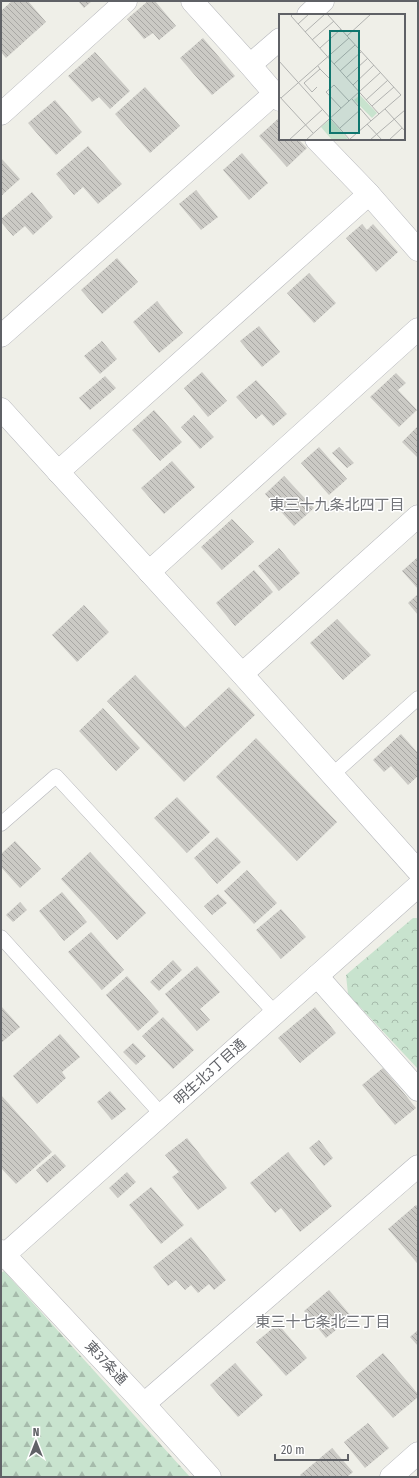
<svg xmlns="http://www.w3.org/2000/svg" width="419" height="1478" font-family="'Fira Sans Condensed','Noto Sans JP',sans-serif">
  <defs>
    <pattern id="forest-firs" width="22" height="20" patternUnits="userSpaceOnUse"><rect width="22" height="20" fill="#c8e3ce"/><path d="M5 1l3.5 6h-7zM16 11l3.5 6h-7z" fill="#a6bbab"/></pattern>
    <pattern id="park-crowns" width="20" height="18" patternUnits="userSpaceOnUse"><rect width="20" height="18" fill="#c8e3ce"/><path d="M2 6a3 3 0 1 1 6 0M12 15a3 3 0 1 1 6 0" fill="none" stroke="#a6bbab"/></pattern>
    <pattern id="building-back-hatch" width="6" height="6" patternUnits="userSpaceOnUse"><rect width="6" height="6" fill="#cbcac5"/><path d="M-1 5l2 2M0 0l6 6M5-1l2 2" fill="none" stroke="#a8a7a4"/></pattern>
  </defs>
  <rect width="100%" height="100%" fill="#efefe8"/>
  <!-- forest -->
  <path fill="url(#forest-firs)" d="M4,1271L190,1477H1V1273Z"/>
  <!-- park -->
  <path fill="url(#park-crowns)" d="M413,918H418V1069L348,994L346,975Z"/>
  <!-- building -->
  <g fill="url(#building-back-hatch)">
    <path d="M12,1H28L46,22L6,58L1,52V11Z"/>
    <path d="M78,1H92L84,8Z"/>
    <path d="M148,1H155L176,26L159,40L153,33L144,39L127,19Z"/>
    <path d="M203,38L235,76L212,95L180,58Z"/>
    <path d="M95,52L130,91L110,109L99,97L92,102L68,76Z"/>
    <path d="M145,87L180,126L150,153L115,114Z"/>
    <path d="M55,100L82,132L56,155L28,123Z"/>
    <path d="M279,118L280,139H298L307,148L287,167L259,136Z"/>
    <path d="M88,146L122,184L98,204L83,187L74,195L56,174Z"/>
    <path d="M242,153L268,183L249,200L223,170Z"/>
    <path d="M1,158L20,179L1,196Z"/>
    <path d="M196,190L218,217L201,230L179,204Z"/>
    <path d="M32,192L53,217L33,235L25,226L13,236L1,222V219Z"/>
    <path d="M362,224L367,230L373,224L398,252L376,272L346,238Z"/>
    <path d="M117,258L138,282L102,314L81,290Z"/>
    <path d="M309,273L336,303L314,323L287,293Z"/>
    <path d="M157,301L183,333L159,353L133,322Z"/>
    <path d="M259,326L280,352L262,367L240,341Z"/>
    <path d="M102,341L117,359L100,374L84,356Z"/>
    <path d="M202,372L227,401L208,417L184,388Z"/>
    <path d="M396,373L406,383L398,390L417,410L399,427L370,397Z"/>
    <path d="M105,376L116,388L90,410L79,398Z"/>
    <path d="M256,380L287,414L273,426L262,414L256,419L236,397Z"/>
    <path d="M154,410L182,442L160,461L132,430Z"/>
    <path d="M194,415L214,437L200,449L181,427Z"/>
    <path d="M418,426V458L402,442Z"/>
    <path d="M319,447L347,479L329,495L301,463Z"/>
    <path d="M339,447L354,463L347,468L332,453Z"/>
    <path d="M172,461L195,487L164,514L141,488Z"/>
    <path d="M284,476L314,508L294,526L265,494Z"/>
    <path d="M232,519L254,542L222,570L201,547Z"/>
    <path d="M279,548L300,573L279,591L258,566Z"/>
    <path d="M418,557V589L402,571Z"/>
    <path d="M254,570L273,592L235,626L216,603Z"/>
    <path d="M418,594V615L408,603Z"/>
    <path d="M84,605L109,632L77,662L52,635Z"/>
    <path d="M337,619L371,655L343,680L310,643Z"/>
    <path d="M135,675L185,728L229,687L255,715L184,782L107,701Z"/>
    <path d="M103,708L140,748L116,771L79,731Z"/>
    <path d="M401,734L418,753V776L408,785L391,766L384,772L373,760Z"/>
    <path d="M256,738L337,822L297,861L216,777Z"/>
    <path d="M177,797L210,832L187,853L154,818Z"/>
    <path d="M217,837L241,862L217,884L194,858Z"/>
    <path d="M15,841L41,869L20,888L1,867V854Z"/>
    <path d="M90,852L146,913L117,940L61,879Z"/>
    <path d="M247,870L277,903L254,924L224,891Z"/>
    <path d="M62,892L87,922L64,941L39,911Z"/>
    <path d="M218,894L227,903L212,915L204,906Z"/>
    <path d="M20,902L27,910L13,922L6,915Z"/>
    <path d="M281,909L306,937L281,959L256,930Z"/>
    <path d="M91,932L124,970L102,990L68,952Z"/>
    <path d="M173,960L182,970L159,991L150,982Z"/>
    <path d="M197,966L220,992L200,1009L210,1020L197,1031L165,994Z"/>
    <path d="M127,976L159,1012L138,1031L106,995Z"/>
    <path d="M1,1006L20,1027L1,1043Z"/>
    <path d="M315,1007L336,1033L300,1063L278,1038Z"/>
    <path d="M163,1017L194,1050L173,1069L142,1036Z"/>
    <path d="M60,1034L80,1057L62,1072L66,1078L37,1104L13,1076Z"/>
    <path d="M133,1043L146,1056L136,1065L123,1052Z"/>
    <path d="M383,1068L416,1108L395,1125L362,1085Z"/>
    <path d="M110,1091L126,1109L112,1120L97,1102Z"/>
    <path d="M1,1095L52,1152L16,1184L1,1168Z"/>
    <path d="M187,1138L227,1188L198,1210L172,1177L179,1172L165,1155Z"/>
    <path d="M319,1140L333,1158L324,1166L309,1148Z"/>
    <path d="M288,1152L332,1206L300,1232L281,1208L275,1213L250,1183Z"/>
    <path d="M55,1154L66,1166L47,1183L36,1170Z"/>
    <path d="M127,1172L136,1182L118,1198L109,1188Z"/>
    <path d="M151,1187L184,1225L161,1244L129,1205Z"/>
    <path d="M416,1205L418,1207V1264L388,1229Z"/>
    <path d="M191,1237L226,1280L214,1290L209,1284L198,1293L191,1285L185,1290L176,1280L168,1286L153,1267Z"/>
    <path d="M329,1290L352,1317L326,1338L304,1311Z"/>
    <path d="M278,1324L307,1358L286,1376L256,1342Z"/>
    <path d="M418,1330V1346L410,1337Z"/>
    <path d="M383,1353L418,1394V1397L393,1418L356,1376Z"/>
    <path d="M235,1363L263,1395L238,1417L210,1385Z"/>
    <path d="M368,1423L389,1448L365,1468L344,1442Z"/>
    <path d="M332,1448L353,1472L347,1477H302L300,1475Z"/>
  </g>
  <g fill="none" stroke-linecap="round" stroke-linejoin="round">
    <!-- lane casing -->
    <g stroke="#b5b6bb" stroke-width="15">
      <g id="lane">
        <path d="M332,775L418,698"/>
        <path d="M1,824L56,776L275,1013"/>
        <path d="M1,937L162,1115"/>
      </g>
    </g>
    <!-- street casing -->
    <g stroke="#b5b6bb" stroke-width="23">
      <g id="street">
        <path d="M192,1L250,65L280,100"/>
        <path d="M308,15L323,1"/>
        <path d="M250,65L280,39"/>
        <path d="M1,114L126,1"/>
        <path d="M316,139L369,194L418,250"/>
        <path d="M1,336L274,94"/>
        <path d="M1,409L242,674L418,871"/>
        <path d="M58,472L369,194"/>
        <path d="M149,572L418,329"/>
        <path d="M242,674L418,516"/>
        <path d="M317,976L418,1090"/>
        <path d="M1,1251L144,1404L210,1477"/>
        <path d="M1,1258L418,886"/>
        <path d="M144,1404L418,1166"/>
        <path d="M391,1477L418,1453"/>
      </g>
    </g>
    <!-- lane -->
    <use href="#lane" stroke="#fff" stroke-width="14"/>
    <!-- street -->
    <use href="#street" stroke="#fff" stroke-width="22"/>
  </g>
  <g text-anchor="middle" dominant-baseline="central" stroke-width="3" stroke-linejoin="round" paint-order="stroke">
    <!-- street labels -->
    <g font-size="14" fill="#5f6166" stroke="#fff">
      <text transform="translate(210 1072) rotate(-42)">明生北3丁目通</text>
      <text transform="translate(106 1363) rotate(47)">東37条通</text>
    </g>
    <!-- neighbourhood labels -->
    <g font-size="15" fill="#717378" stroke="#fff">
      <text x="337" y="505">東三十九条北四丁目</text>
      <text x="323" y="1322">東三十七条北三丁目</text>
    </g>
  </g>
  <!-- overview -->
  <g transform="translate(279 14)">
    <rect width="126" height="126" fill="#efefe8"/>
    <path d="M51,105L70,126H53L42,113Z" fill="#c8e3ce"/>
    <path d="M81,81L98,99L93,104L75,86Z" fill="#c8e3ce"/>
    <path fill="none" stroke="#b1b2b0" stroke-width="1" d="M14,0L12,2L100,100M48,0L122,81L71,125M19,10L30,0M26,18L46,0M68,22L92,0M33,26L55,7M41,34L62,15M0,47L71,126M55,50L76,31M41,55L50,64M61,57L82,38M67,64L89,44M74,71L95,51M38,73L33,78L25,69L41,55L39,52M0,82L34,119M2,84L70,24M73,85L92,107M87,86L109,66M93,92L115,73M62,94L47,78L55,71L70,87M106,95L126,117M88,110L103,126M61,114L82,95M10,126L44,95M27,126L102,58M91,126L126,96M110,126L123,114"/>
    <path fill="#0f766e" fill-opacity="0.15" stroke="#0f766e" stroke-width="2" d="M51,17H80V119H51Z"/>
    <rect width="126" height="126" fill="none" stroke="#5f6166" stroke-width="2"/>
  </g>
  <!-- border -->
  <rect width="419" height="1478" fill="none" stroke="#5f6166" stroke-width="4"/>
  <!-- north arrow -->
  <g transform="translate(36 1442)" stroke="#ffffff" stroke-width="3" paint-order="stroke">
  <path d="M0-3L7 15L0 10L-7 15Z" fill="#5f6166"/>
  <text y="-6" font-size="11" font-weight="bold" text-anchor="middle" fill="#5f6166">N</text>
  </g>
  <!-- scale -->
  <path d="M275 1454v6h73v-6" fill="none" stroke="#5f6166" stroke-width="2"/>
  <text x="281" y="1454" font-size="12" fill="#5f6166" stroke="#ffffff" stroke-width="3" paint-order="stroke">20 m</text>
</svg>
